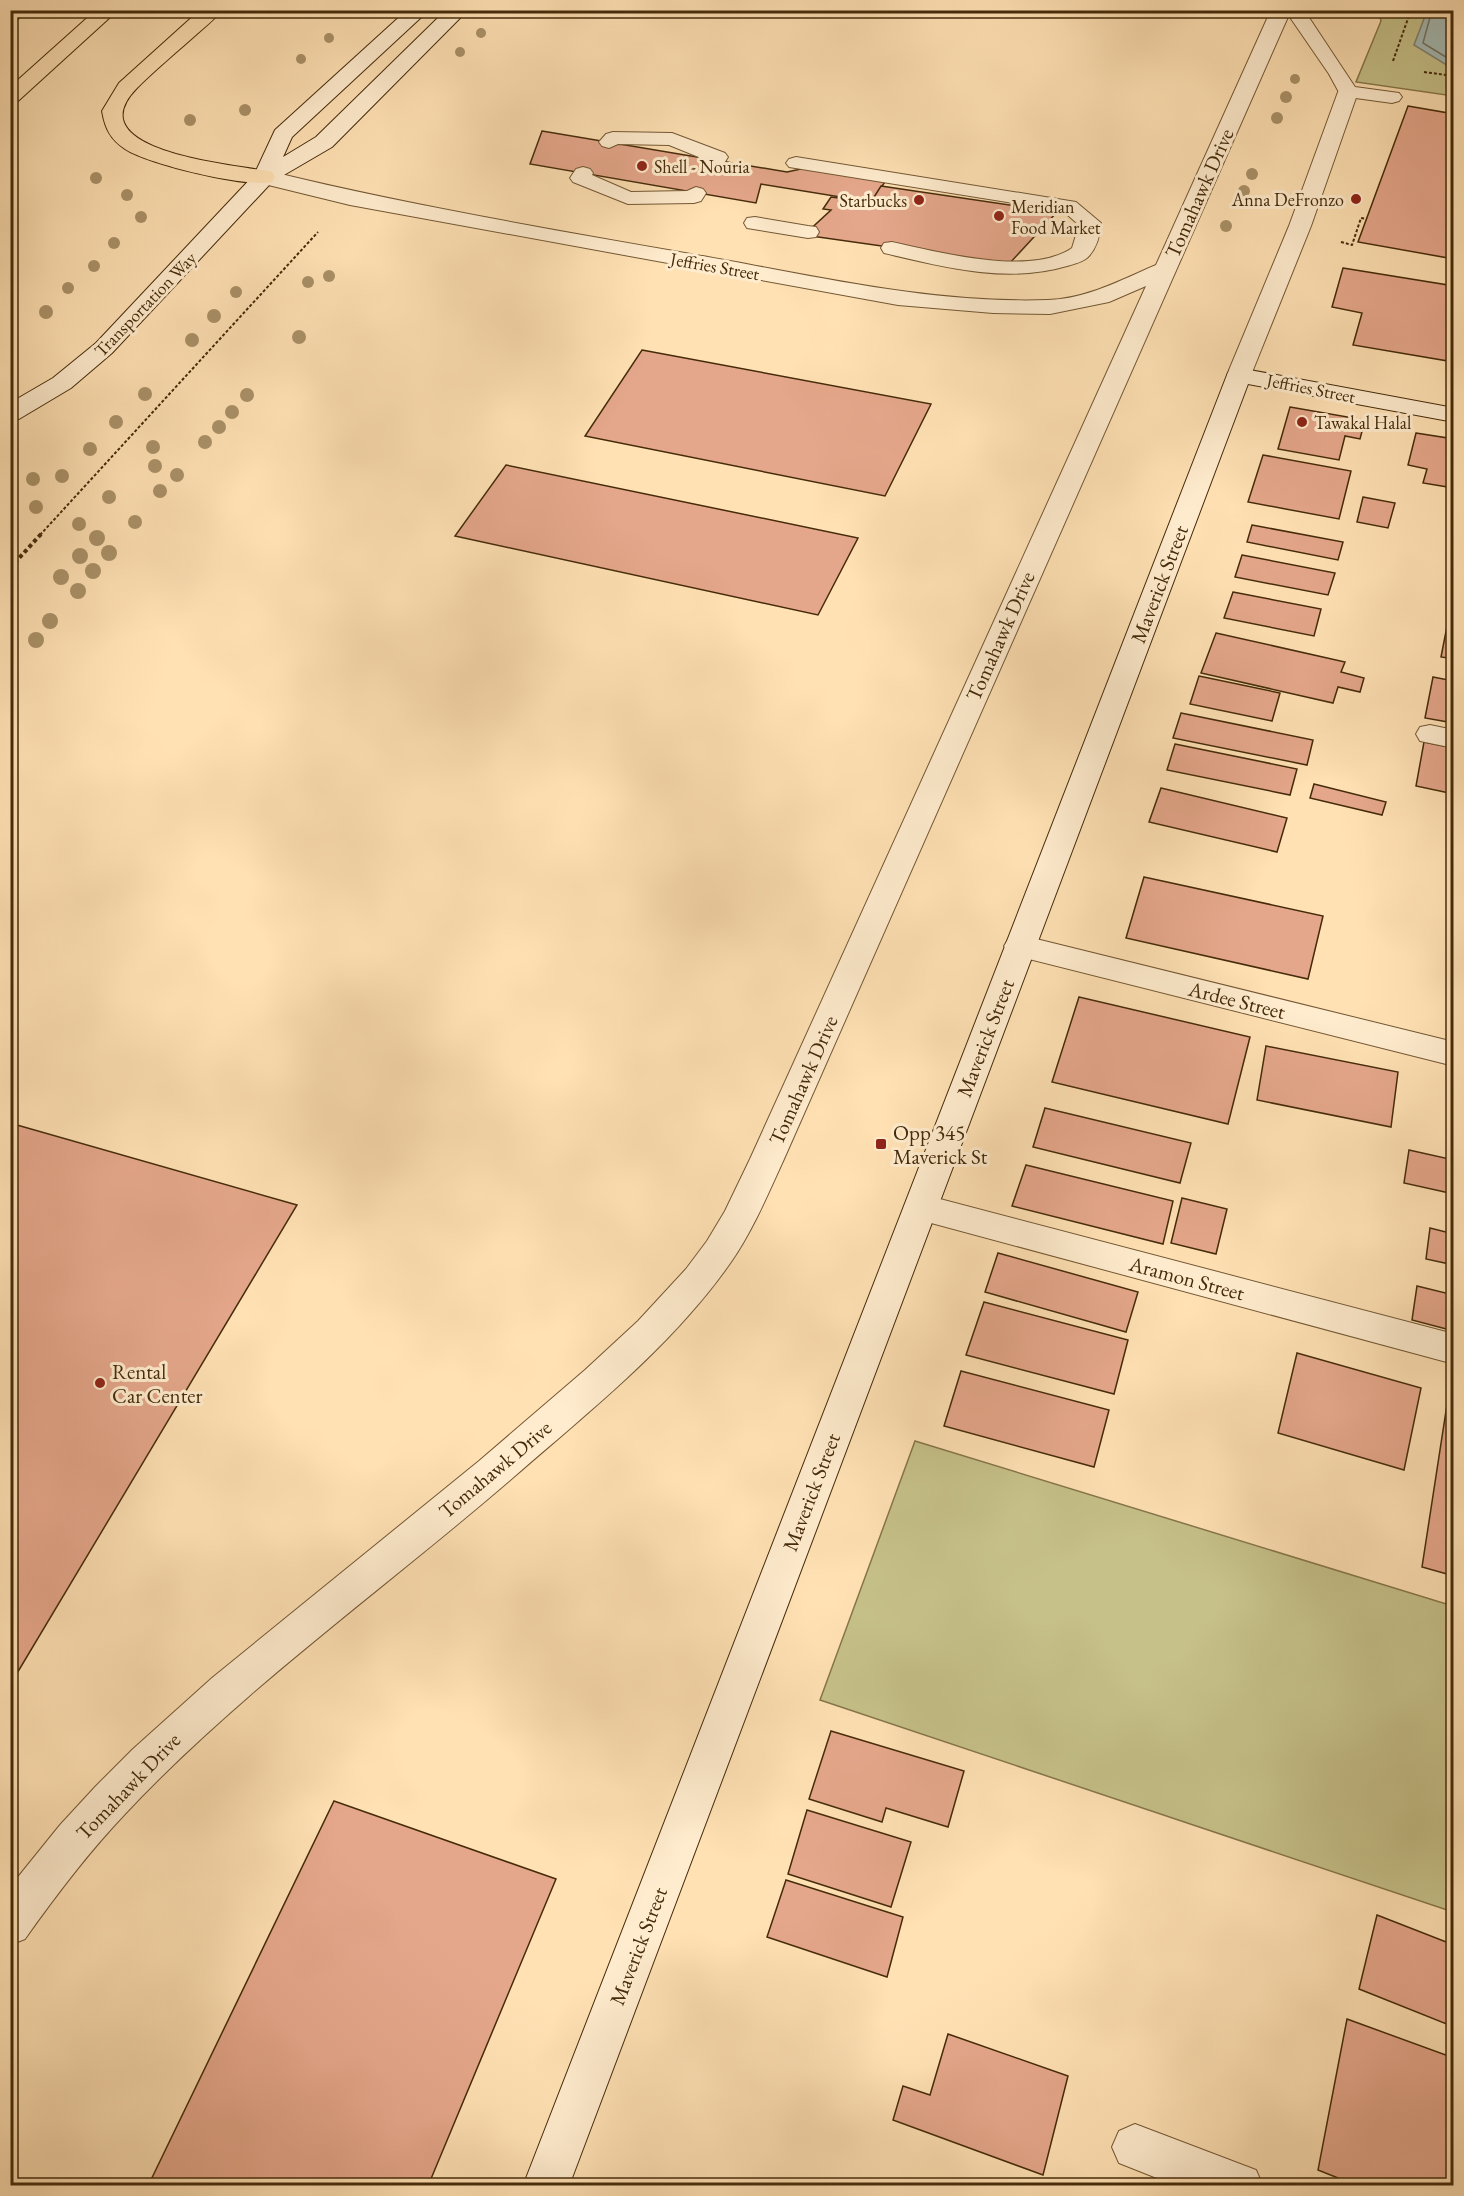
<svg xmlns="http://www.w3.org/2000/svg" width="1464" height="2196" font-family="'EB Garamond',serif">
  <rect width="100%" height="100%" fill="#ffe1b4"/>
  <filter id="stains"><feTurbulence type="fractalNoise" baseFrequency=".00333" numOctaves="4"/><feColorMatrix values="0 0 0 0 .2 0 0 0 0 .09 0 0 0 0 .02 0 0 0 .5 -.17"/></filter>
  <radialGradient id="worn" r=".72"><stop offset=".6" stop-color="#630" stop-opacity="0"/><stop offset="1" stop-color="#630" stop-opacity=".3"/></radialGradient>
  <!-- green -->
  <g fill="#c6c189" stroke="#86764a" stroke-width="1.5">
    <path d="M1379,11H1453V96L1356,82L1381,21Z"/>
    <path d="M915,1441L1453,1606V1912L820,1700Z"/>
  </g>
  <!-- water -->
  <path fill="#a4bbb6" stroke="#7e8171" stroke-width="1.5" d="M1427,11H1453V69L1414,45Z"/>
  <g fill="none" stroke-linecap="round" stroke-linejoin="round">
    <!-- shore -->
    <path stroke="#747360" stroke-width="1.5" d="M1432,10L1423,43L1454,62"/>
  </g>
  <!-- building -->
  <g fill="#e5a78b" stroke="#452b0a" stroke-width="1.5">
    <path d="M1408,106L1454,114V259L1358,242Z"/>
    <path d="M542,131L787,172L810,167L887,179L871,202L761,184L756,203L530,164Z"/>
    <path d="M881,186L1057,212L1009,264L804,235L831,210L823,209L831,197L871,202Z"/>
    <path d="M1343,268L1454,286V362L1353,345L1362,313L1332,307Z"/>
    <path d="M642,350L931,404L885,496L585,436Z"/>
    <path d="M1290,407L1365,420L1360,439L1345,436L1339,460L1278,449Z"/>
    <path d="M1416,433L1454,439V488L1423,483L1427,469L1408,465Z"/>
    <path d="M1263,455L1351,471L1339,519L1248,502Z"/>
    <path d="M506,465L858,538L818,615L455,536Z"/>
    <path d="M1363,497L1395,503L1388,528L1357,522Z"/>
    <path d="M1252,525L1343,542L1338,560L1247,542Z"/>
    <path d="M1242,555L1335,573L1328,595L1235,577Z"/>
    <path d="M1233,592L1321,609L1314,636L1224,618Z"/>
    <path d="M1449,616H1454V659L1441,657Z"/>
    <path d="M1216,633L1345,662L1341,672L1364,678L1360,692L1338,687L1333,703L1201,673Z"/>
    <path d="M1199,676L1280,693L1272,721L1190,704Z"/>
    <path d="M1433,677L1454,681V723L1425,718Z"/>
    <path d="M1181,713L1313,740L1307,765L1173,738Z"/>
    <path d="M1424,742L1454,748V794L1416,786Z"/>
    <path d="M1175,744L1297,769L1290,795L1167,770Z"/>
    <path d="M1314,784L1386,802L1382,815L1310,798Z"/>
    <path d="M1161,788L1287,818L1277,852L1149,822Z"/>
    <path d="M1144,877L1323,916L1308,979L1126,938Z"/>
    <path d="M1079,997L1250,1037L1228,1124L1052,1082Z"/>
    <path d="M1266,1046L1398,1072L1391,1127L1257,1100Z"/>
    <path d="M1045,1108L1191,1143L1180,1183L1033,1147Z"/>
    <path d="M10,1123L297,1205L10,1685Z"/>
    <path d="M1409,1150L1454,1160V1194L1404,1183Z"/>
    <path d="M1026,1165L1173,1201L1163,1244L1012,1206Z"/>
    <path d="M1182,1198L1227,1209L1216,1254L1171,1243Z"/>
    <path d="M1430,1228L1454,1234V1265L1426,1259Z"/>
    <path d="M998,1253L1138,1292L1126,1332L985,1292Z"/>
    <path d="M1417,1286L1454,1295V1331L1412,1320Z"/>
    <path d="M984,1302L1128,1340L1114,1394L966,1355Z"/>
    <path d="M1297,1353L1421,1388L1404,1470L1278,1433Z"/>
    <path d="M961,1371L1109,1410L1094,1467L944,1426Z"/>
    <path d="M1452,1372L1454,1373V1576L1422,1567Z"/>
    <path d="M831,1731L964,1771L948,1827L886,1808L882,1822L809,1799Z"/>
    <path d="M334,1801L556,1879L428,2186H148Z"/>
    <path d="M807,1810L911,1842L891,1907L788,1874Z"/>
    <path d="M786,1880L903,1917L887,1977L767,1937Z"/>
    <path d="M1377,1915L1454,1945V2027L1359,1989Z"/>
    <path d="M1347,2019L1454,2058V2150L1448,2186H1358L1318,2170Z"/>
    <path d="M948,2034L1068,2076L1043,2175L893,2120L903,2086L930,2095Z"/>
  </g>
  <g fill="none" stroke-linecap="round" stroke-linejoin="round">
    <!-- service casing -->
    <g stroke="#745834" stroke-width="2">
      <g id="service">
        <path d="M1285,10H1304L1355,87L1399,93L1402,97L1399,101L1392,103L1341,96L1329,74Z"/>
        <path d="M613,132L672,133L725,153L728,157L723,165L716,167L709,165L706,160L669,145L618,144L609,148L602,146L599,142L606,134Z"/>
        <path d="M796,157L1076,202L1101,223C1100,235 1097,248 1088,257C1083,262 1074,264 1067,266C1007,284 944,267 884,253L881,248L884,243L892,242C939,252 1030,277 1072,248L1079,225L1063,211L789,167L786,163L789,159Z"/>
        <path d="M583,167L590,169L593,173L592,175L631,192L687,191L696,187L703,189L706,193L701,201L694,203L628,204L573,182L570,178L576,169Z"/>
        <path d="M755,217L808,226L816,227L819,232L816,237L808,238L747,228L744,223L747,218Z"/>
      </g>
    </g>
    <!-- minor casing -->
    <g stroke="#745834" stroke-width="2">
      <g id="minor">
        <path d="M1271,10H1291L784,1159C768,1194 753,1230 731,1262C673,1345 592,1409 516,1475C386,1588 243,1688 125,1814C88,1853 56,1895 25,1939L10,1945V1887L60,1825L96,1786L133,1749L212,1678L479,1461L585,1370L638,1321L686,1269L707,1241L725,1211L750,1159L1146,286L1109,302L1050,314L993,313L898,305L350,205L256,182L253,177L256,172L264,170C411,206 560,231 708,257C820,277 934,304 1048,300C1086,299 1121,280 1156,265Z"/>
        <path d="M1348,86L1355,88L1358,92L1311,226L1251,375L1248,380L1239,382L1230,380L1227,375L1289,226L1338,92L1341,88Z"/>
        <path d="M1430,725L1454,730V748L1420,741L1416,734L1420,727Z"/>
        <path d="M1020,935L1454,1042V1066L1009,954L1004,946L1009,938Z"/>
        <path d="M921,1194L1454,1334V1364L909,1217L904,1207L909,1197Z"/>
        <path d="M1135,2124L1256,2170L1263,2186H1177L1119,2163L1112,2147L1119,2131Z"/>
      </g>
    </g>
    <!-- secondary casing -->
    <g stroke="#452b0a" stroke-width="2">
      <g id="secondary">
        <path d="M407,10H429L292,137L283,157L316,137L446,10H468L332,147L272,182L112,353L71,388L19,419L10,421V403L53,378L96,343L254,175L275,130Z"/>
        <path d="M1239,368L1454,408V422L1248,384L569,2186H523L1227,375L1230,370Z"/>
      </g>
    </g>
    <!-- primary casing -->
    <g stroke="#452b0a" stroke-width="2">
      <path id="primary" d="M10,10H26L17,20L10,22Z"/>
    </g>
    <!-- motorway casing -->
    <g stroke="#452b0a" stroke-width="2">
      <g id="motorway">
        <path d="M96,10H118L17,102L10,104V87Z"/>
        <path d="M200,10H222C215,19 206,26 198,33C178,51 156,69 137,88C73,153 241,165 272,172L275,177L272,182C247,188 147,164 125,149C110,139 105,128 102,111L119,83Z"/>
      </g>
    </g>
    <!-- path-far1 -->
    <g stroke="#452b0a" stroke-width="2" stroke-dasharray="3 2" stroke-linecap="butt">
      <path d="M1393,61L1411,10"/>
      <path d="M1424,72L1454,76"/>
      <path d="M1341,242L1352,245L1361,218L1367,219"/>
      <path d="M40,535L318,232"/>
    </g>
    <!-- path -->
    <path stroke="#452b0a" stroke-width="4" stroke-dasharray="4 3" stroke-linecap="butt" d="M10,568L42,533"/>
    <!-- service -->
    <use href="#service" fill="#ffecce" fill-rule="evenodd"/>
    <!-- minor -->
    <use href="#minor" fill="#ffecce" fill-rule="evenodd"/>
    <!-- secondary -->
    <use href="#secondary" fill="#ffecce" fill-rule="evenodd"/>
    <!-- primary -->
    <use href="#primary" fill="#ffe1b4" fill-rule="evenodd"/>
    <!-- motorway -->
    <use href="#motorway" fill="#ffe1b4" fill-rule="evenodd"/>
  </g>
  <!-- trees -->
  <g fill="#aa9168">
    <circle cx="481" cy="33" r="5"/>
    <circle cx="329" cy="38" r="5"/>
    <circle cx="460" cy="52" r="5"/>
    <circle cx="301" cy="59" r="5"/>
    <circle cx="1295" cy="79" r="5"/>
    <circle cx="1286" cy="97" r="6"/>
    <circle cx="245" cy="110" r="6"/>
    <circle cx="1277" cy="118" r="6"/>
    <circle cx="190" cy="120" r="6"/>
    <circle cx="1252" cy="174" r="6"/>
    <circle cx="96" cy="178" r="6"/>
    <circle cx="1244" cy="191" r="6"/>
    <circle cx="127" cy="195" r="6"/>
    <circle cx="141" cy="217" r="6"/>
    <circle cx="1226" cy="226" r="6"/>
    <circle cx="114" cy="243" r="6"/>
    <circle cx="94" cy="266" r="6"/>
    <circle cx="329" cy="276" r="6"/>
    <circle cx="308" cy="282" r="6"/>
    <circle cx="68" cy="288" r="6"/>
    <circle cx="236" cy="292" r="6"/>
    <circle cx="46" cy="312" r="7"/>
    <circle cx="214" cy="316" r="7"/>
    <circle cx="299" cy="337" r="7"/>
    <circle cx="192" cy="340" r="7"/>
    <circle cx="145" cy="394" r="7"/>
    <circle cx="247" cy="395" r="7"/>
    <circle cx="232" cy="412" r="7"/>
    <circle cx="116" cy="422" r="7"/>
    <circle cx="219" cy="427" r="7"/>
    <circle cx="205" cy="442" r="7"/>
    <circle cx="153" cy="447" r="7"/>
    <circle cx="90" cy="449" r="7"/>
    <circle cx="155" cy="466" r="7"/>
    <circle cx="177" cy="475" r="7"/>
    <circle cx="62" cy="476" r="7"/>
    <circle cx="33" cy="479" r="7"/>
    <circle cx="160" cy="491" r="7"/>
    <circle cx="109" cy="497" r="7"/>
    <circle cx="36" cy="507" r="7"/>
    <circle cx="135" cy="522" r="7"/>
    <circle cx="79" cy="524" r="7"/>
    <circle cx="97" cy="538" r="8"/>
    <circle cx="109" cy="553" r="8"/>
    <circle cx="80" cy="556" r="8"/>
    <circle cx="93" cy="571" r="8"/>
    <circle cx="61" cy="577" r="8"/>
    <circle cx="78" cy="591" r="8"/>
    <circle cx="50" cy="621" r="8"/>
    <circle cx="36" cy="640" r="8"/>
  </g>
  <!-- markers -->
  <g fill="#8f2418" stroke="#ffecce" stroke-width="2">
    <circle cx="642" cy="166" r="6"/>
    <circle cx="1356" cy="199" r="6"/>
    <circle cx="919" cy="200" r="6"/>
    <circle cx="999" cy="216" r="6"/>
    <circle cx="1302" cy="422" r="6"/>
    <rect x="875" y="1138" width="12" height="12" rx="3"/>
    <circle cx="100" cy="1383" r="6"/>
  </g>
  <g text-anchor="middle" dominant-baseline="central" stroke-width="6" stroke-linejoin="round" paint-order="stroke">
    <!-- far-poi labels -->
    <g font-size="18" fill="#452b0a" stroke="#ffecce" text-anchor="start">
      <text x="654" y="166">Shell - Nouria</text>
      <text x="1344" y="199" text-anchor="end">Anna DeFronzo</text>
      <text x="907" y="200" text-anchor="end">Starbucks</text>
      <text x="1011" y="206">Meridian<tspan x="1011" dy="21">Food Market</tspan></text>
      <text x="1314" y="422">Tawakal Halal</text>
    </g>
    <!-- far-street labels -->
    <g font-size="18" fill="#452b0a" stroke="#ffecce">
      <text transform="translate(715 266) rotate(10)">Jeffries Street</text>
      <text transform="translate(145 304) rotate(-46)">Transportation Way</text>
      <text transform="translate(1311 388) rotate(11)">Jeffries Street</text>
    </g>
    <!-- street labels -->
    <g font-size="21" fill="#452b0a" stroke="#ffecce">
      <text transform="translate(1199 193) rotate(-66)">Tomahawk Drive</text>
      <text transform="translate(1159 584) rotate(-69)">Maverick Street</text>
      <text transform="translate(1000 636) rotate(-66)">Tomahawk Drive</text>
      <text transform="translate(1237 1000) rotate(14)">Ardee Street</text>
      <text transform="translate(985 1038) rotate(-69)">Maverick Street</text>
      <text transform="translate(803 1080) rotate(-66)">Tomahawk Drive</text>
      <text transform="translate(1187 1278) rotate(15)">Aramon Street</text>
      <text transform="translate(495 1469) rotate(-40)">Tomahawk Drive</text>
      <text transform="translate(811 1492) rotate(-69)">Maverick Street</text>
      <text transform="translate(128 1786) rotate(-46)">Tomahawk Drive</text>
      <text transform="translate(638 1946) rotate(-69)">Maverick Street</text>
    </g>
    <!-- poi labels -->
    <g font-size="21" fill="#452b0a" stroke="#ffecce" text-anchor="start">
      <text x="893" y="1132">Opp 345<tspan x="893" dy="24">Maverick St</tspan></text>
      <text x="112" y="1371">Rental<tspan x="112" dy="24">Car Center</tspan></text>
    </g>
  </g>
  <!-- margin -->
  <rect width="1464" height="2196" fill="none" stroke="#ffe1b4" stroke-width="36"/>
  <rect x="12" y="12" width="1440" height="2172" fill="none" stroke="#452b0a" stroke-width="3"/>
  <rect x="18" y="18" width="1428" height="2160" fill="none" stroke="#452b0a" stroke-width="1.5"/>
  <rect width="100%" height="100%" filter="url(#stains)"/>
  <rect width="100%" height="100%" fill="url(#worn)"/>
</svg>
